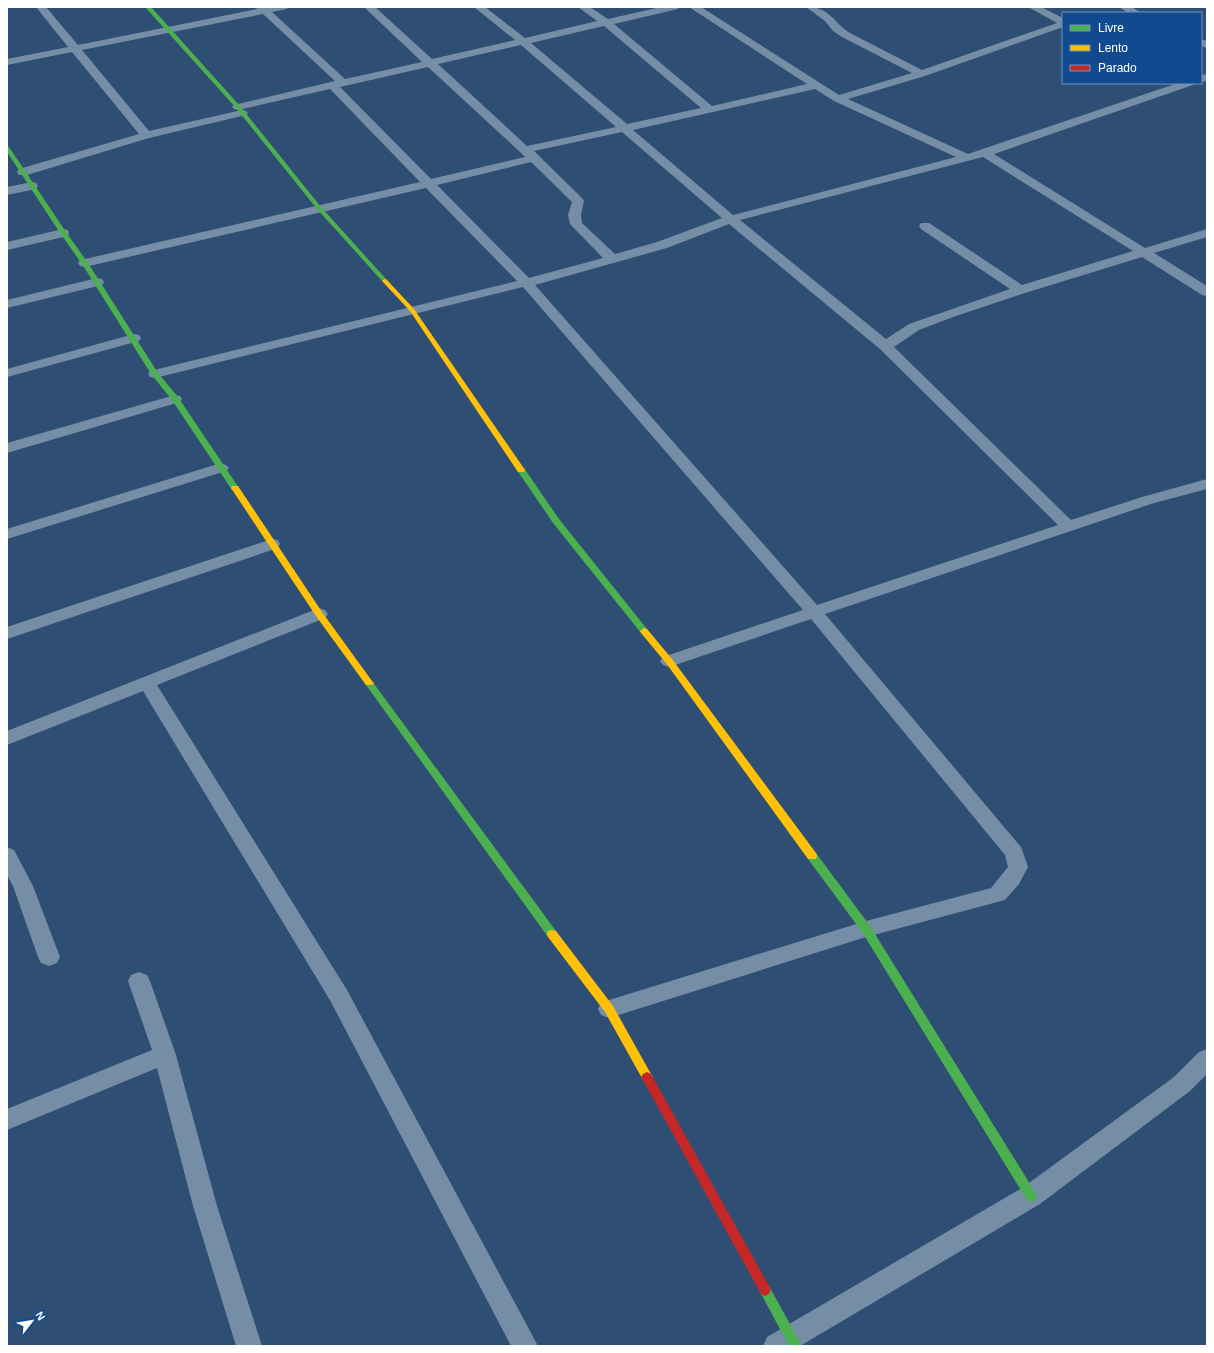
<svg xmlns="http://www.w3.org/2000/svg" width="1214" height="1353" font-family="Helvetica,sans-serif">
  <rect width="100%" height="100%" fill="#2f4e73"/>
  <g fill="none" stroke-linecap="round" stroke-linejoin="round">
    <!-- street -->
    <g fill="#768da6" fill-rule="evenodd">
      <path d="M36,7H46L78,45L257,9L256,7H288L287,9L272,12L345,79L422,62L364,7H375L432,59L515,40L474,7H485L525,38L597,21L578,7H590L608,19L661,7H679L678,9L614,24L712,106L807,84L689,7H701L839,95L912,73L842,37L833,31L825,21L806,7C830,7 832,21 850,33L922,70L1057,23L1028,7H1041L1063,18V27L925,76L848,99L968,154L1178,83H1194L1193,85L994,154L1145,248L1207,229V237L1154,253L1207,286V296L1202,295L1142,257L1025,293L953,317L919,330L894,347L1071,520L1142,497L1207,479V489L1154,503L825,614L1021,847L1028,867L1019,884L1005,900L866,937L609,1018L601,1015L598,1009L601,1003L609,1000L866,921L991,888L1008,867L1005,855L811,619L675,665L669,667L663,665L660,661L663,657L803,610L523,287L155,378L150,377L148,374L150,371L517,281L426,188L85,267L80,266L78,263L80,260L85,259L420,182L330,89L238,110L234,109L232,107L234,105L335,81L263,14L82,50L149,131L242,110L246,111L248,113L246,115L149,138L27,175H19L17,172L19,169L139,134L72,52L7,65V59L68,47ZM604,26L701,108L627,124L531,43ZM521,45L616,127L527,146L438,64ZM428,67L520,152L525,157L431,179L340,87ZM815,89L834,101L956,157L733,215L633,130ZM622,132L722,218L657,242L615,254L582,223L581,215L584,201L582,198L534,151ZM983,157L1133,251L1022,285L929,223H921L919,226L921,229L1010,289L909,324L886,339L740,220ZM531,162L572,202L568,215L570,224L603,258L529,278L437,185ZM729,224L880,349L1058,525L817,605L535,285L667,248Z"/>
      <path d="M1119,7H1132L1141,13H1128Z"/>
      <path d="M1201,39L1207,41V48L1201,46Z"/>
      <path d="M1207,74V81L1201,82V75Z"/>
      <path d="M32,182L36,183L38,186L36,189L7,195V187Z"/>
      <path d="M63,229L68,230L69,233L68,236L7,250V242Z"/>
      <path d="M97,278L102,279L104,282L102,285L7,308V300Z"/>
      <path d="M134,334L139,335L141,338L139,341L7,377V369Z"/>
      <path d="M175,395L180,396L182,399L180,402L7,453V443Z"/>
      <path d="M221,463L226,465L229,468L226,471L7,539V529Z"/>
      <path d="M272,539L278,540L280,544L278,548L7,639V627Z"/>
      <path d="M319,608L325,610L328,614L325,618L157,685L347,990L538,1346H511L331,1002L143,691L7,745V731Z"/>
      <path d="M7,847L14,850L33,886L60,957L57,963L49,966L41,963L38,957L13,886L7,875Z"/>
      <path d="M139,972L147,975L150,981L176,1055L217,1206L262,1346H236L193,1206L157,1068L7,1130V1109L152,1050L128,981L131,975Z"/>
      <path d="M1207,1049V1074L1190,1091L1040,1204L800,1346H763L767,1337L1022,1188L1174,1077L1199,1052Z"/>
    </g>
    <!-- fast -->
    <g fill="#4caf50" fill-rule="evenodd">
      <path d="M145,7H151L240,106L321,207L387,280V282H383L317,209L236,108Z"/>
      <path d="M7,146L9,147L66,232L88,263L158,373L178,397L239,488L238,490H232L172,400L151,374L82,264L60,233L7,152Z"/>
      <path d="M518,468H524L559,519L647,629L648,631L647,633H641L553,523L517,470Z"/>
      <path d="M369,680L372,681L556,931L557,934L556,937L552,938L548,937L366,685L364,683Z"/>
      <path d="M812,852L816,853L870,926L1035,1192L1037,1196L1035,1200L1031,1202L1027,1200L862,932L808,859L807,856L808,853Z"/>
      <path d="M765,1284L769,1286L802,1346H789L759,1290L761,1286Z"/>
    </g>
    <!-- slow -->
    <g fill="#ffc107" fill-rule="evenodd">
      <path d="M385,279L387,280L414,309L525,470L524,472H518L410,311L382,281Z"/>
      <path d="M232,486H238L322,612L372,681L374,683L372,685H366L316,616L231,488Z"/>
      <path d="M644,628L647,629L672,659L816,853L817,856L816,859H808L666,663L641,633L640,631Z"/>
      <path d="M552,930L556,931L613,1006L651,1074L653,1077L651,1080L647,1082L643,1080L605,1012L548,937L547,934L548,931Z"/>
    </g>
    <!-- jam -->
    <path fill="#c62828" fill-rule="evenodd" d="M647,1072L651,1074L769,1286L771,1290L769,1294L765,1296L761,1294L643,1080L641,1077L643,1074Z"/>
  </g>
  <!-- border -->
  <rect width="1214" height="1353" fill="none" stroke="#ffffff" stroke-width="16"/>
  <!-- legend -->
  <rect x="1062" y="12" width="140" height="72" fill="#124a90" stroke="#7192bc"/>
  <rect x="1070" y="25" width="20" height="6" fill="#4caf50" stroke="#7192bc"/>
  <text x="1098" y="32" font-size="12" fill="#ffffff">Livre</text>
  <rect x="1070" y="45" width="20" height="6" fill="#ffc107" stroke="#7192bc"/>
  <text x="1098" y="52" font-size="12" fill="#ffffff">Lento</text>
  <rect x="1070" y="65" width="20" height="6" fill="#c62828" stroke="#7192bc"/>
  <text x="1098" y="72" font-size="12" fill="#ffffff">Parado</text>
  <!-- north arrow -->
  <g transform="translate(32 1321) rotate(59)" stroke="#124a90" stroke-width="3" paint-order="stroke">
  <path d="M0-3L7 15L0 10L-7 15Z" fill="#ffffff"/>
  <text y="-6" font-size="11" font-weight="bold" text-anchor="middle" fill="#ffffff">N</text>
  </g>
</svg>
